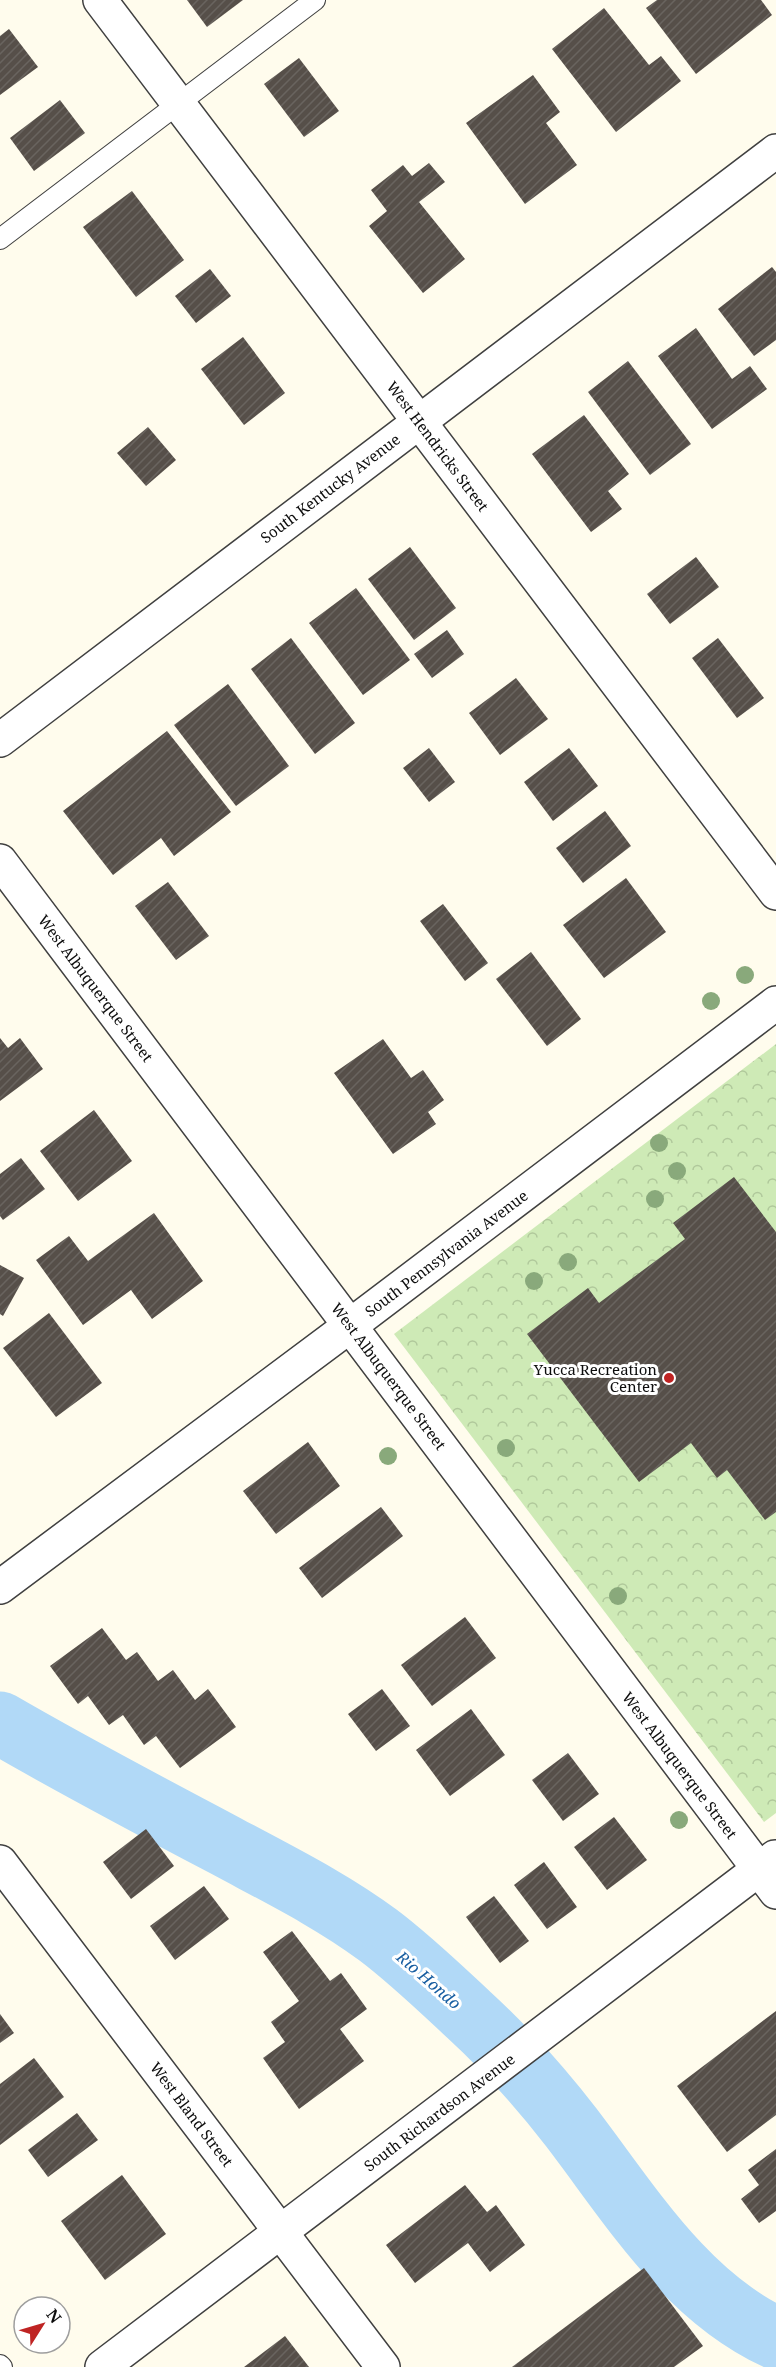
<svg xmlns="http://www.w3.org/2000/svg" width="776" height="2367" font-family="'Noto Serif',serif">
  <defs>
    <pattern id="park-crowns" width="20" height="18" patternUnits="userSpaceOnUse" patternTransform="scale(1.5)"><rect width="20" height="18" fill="#ceeab6"/><path d="M2 6a3 3 0 1 1 6 0M12 15a3 3 0 1 1 6 0" fill="none" stroke="#b0c89b"/></pattern>
    <pattern id="building-hatch" width="6" height="6" patternUnits="userSpaceOnUse" patternTransform="scale(1.5)"><rect width="6" height="6" fill="#564f49"/><path d="M-1 1l2-2M0 6l6-6M5 7l2-2" fill="none" stroke="#69645f"/></pattern>
  </defs>
  <rect width="100%" height="100%" fill="#fffced"/>
  <!-- park -->
  <path fill="url(#park-crowns)" d="M776,1044V1813L764,1822L394,1334Z"/>
  <g fill="none" stroke-linecap="round" stroke-linejoin="round">
    <!-- river -->
    <path stroke="#b1d9f7" stroke-width="63" d="M0,1723C74,1766 150,1806 226,1846C278,1874 331,1900 378,1935C410,1959 440,1988 469,2015C506,2049 540,2087 571,2127C630,2204 685,2296 776,2338"/>
  </g>
  <!-- building -->
  <g fill="url(#building-hatch)">
    <path d="M187,0H243L207,27Z"/>
    <path d="M657,0H761L772,15L696,74L646,8Z"/>
    <path d="M604,8L649,65L661,56L681,81L616,132L552,49Z"/>
    <path d="M9,29L38,67L0,95V36Z"/>
    <path d="M299,58L339,111L304,137L264,84Z"/>
    <path d="M533,75L560,112L546,123L577,165L525,204L466,123Z"/>
    <path d="M60,100L85,133L34,171L10,138Z"/>
    <path d="M429,163L445,182L419,202L465,259L423,293L369,226L387,211L371,190L403,165L412,176Z"/>
    <path d="M132,191L184,260L136,297L83,227Z"/>
    <path d="M772,267L776,272V340L754,356L718,309Z"/>
    <path d="M210,269L231,296L196,323L175,296Z"/>
    <path d="M696,328L732,379L750,366L767,389L712,429L658,356Z"/>
    <path d="M243,337L285,393L244,425L201,369Z"/>
    <path d="M628,361L691,444L650,475L588,392Z"/>
    <path d="M584,415L629,474L608,491L622,509L591,532L532,454Z"/>
    <path d="M148,427L176,460L146,486L117,453Z"/>
    <path d="M410,547L456,608L414,640L368,579Z"/>
    <path d="M696,557L719,587L670,624L647,594Z"/>
    <path d="M356,588L410,660L363,695L309,623Z"/>
    <path d="M447,630L464,654L432,678L414,654Z"/>
    <path d="M291,638L355,723L315,754L251,669Z"/>
    <path d="M718,638L764,698L737,718L692,658Z"/>
    <path d="M516,678L548,719L500,755L469,713Z"/>
    <path d="M228,684L289,766L236,806L174,725Z"/>
    <path d="M167,731L231,812L174,856L161,838L113,875L63,811Z"/>
    <path d="M429,748L455,782L429,802L403,768Z"/>
    <path d="M569,748L598,786L553,821L524,782Z"/>
    <path d="M605,811L631,846L583,883L556,848Z"/>
    <path d="M626,878L666,932L604,978L563,925Z"/>
    <path d="M168,882L209,936L176,960L135,906Z"/>
    <path d="M443,904L488,963L465,981L420,921Z"/>
    <path d="M531,952L581,1019L547,1046L496,979Z"/>
    <path d="M0,1038L8,1048L20,1038L43,1069L0,1101Z"/>
    <path d="M383,1039L411,1078L423,1070L444,1100L428,1112L436,1124L393,1154L334,1073Z"/>
    <path d="M94,1110L132,1161L78,1201L40,1151Z"/>
    <path d="M21,1158L45,1189L3,1220L0,1216V1174Z"/>
    <path d="M734,1177L776,1232V1512L765,1520L727,1470L717,1478L691,1443L639,1482L527,1334L588,1288L599,1303L685,1239L673,1223Z"/>
    <path d="M154,1213L203,1281L152,1319L131,1290L83,1325L36,1260L69,1236L88,1261Z"/>
    <path d="M0,1265L24,1278L3,1316L0,1314Z"/>
    <path d="M49,1313L102,1383L56,1417L3,1348Z"/>
    <path d="M308,1442L340,1486L276,1534L243,1491Z"/>
    <path d="M381,1507L403,1536L322,1598L299,1568Z"/>
    <path d="M465,1617L496,1658L432,1706L401,1665Z"/>
    <path d="M102,1628L126,1660L137,1652L158,1681L173,1670L195,1700L208,1689L236,1727L180,1768L156,1736L144,1745L123,1715L109,1725L88,1696L78,1704L50,1666Z"/>
    <path d="M382,1689L410,1726L376,1751L348,1714Z"/>
    <path d="M471,1709L505,1755L450,1796L416,1750Z"/>
    <path d="M568,1753L599,1794L563,1821L532,1780Z"/>
    <path d="M614,1817L647,1860L607,1890L574,1847Z"/>
    <path d="M146,1829L174,1866L131,1899L103,1862Z"/>
    <path d="M544,1862L577,1907L547,1929L514,1885Z"/>
    <path d="M204,1886L229,1919L175,1960L150,1926Z"/>
    <path d="M494,1896L529,1941L500,1963L466,1917Z"/>
    <path d="M292,1931L330,1981L341,1973L367,2009L340,2029L364,2061L299,2109L263,2058L285,2042L271,2022L299,2001L263,1952Z"/>
    <path d="M776,2011V2115L727,2152L677,2086Z"/>
    <path d="M0,2014L14,2033L0,2043Z"/>
    <path d="M34,2058L64,2097L0,2145V2084Z"/>
    <path d="M77,2113L98,2140L48,2177L28,2150Z"/>
    <path d="M776,2149V2211L759,2223L741,2199L759,2185L748,2170Z"/>
    <path d="M122,2175L166,2234L105,2280L61,2221Z"/>
    <path d="M465,2185L487,2212L496,2205L525,2245L490,2272L468,2243L415,2283L386,2245Z"/>
    <path d="M644,2268L703,2346L674,2367H512Z"/>
    <path d="M285,2336L309,2367H244Z"/>
  </g>
  <g fill="none" stroke-linecap="round" stroke-linejoin="round">
    <!-- service casing -->
    <g stroke="#404040" stroke-width="22">
      <g id="service">
        <path d="M0,239L315,0"/>
        <path d="M0,2365L2,2367"/>
      </g>
    </g>
    <!-- minor casing -->
    <g stroke="#404040" stroke-width="36">
      <g id="minor">
        <path d="M100,0L776,893"/>
        <path d="M0,740L776,151"/>
        <path d="M0,861L776,1892"/>
        <path d="M0,1587L351,1325L776,1003"/>
        <path d="M0,1862L383,2367"/>
        <path d="M102,2367L775,1857"/>
      </g>
    </g>
    <!-- service -->
    <use href="#service" stroke="#fff" stroke-width="20"/>
    <!-- minor -->
    <use href="#minor" stroke="#fff" stroke-width="33"/>
  </g>
  <!-- trees -->
  <g fill="#89a97b">
    <circle cx="745" cy="975" r="9"/>
    <circle cx="711" cy="1001" r="9"/>
    <circle cx="659" cy="1143" r="9"/>
    <circle cx="677" cy="1171" r="9"/>
    <circle cx="655" cy="1199" r="9"/>
    <circle cx="568" cy="1262" r="9"/>
    <circle cx="534" cy="1281" r="9"/>
    <circle cx="506" cy="1448" r="9"/>
    <circle cx="388" cy="1456" r="9"/>
    <circle cx="618" cy="1596" r="9"/>
    <circle cx="679" cy="1820" r="9"/>
  </g>
  <!-- markers -->
  <circle fill="#bf2423" stroke="#fff" stroke-width="2" cx="669" cy="1378" r="6"/>
  <g text-anchor="middle" dominant-baseline="central" stroke-width="6" stroke-linejoin="round" paint-order="stroke">
    <!-- street labels -->
    <g font-size="15" fill="#0d0d0d" stroke="#fff">
      <text transform="translate(438 446) rotate(53)">West Hendricks Street</text>
      <text transform="translate(330 488) rotate(-37)">South Kentucky Avenue</text>
      <text transform="translate(96 988) rotate(53)">West Albuquerque Street</text>
      <text transform="translate(446 1253) rotate(-37)">South Pennsylvania Avenue</text>
      <text transform="translate(389 1376) rotate(53)">West Albuquerque Street</text>
      <text transform="translate(680 1765) rotate(53)">West Albuquerque Street</text>
      <text transform="translate(439 2112) rotate(-37)">South Richardson Avenue</text>
      <text transform="translate(192 2114) rotate(53)">West Bland Street</text>
    </g>
    <!-- poi labels -->
    <g font-size="15" fill="#0d0d0d" stroke="#fff" text-anchor="end">
      <text x="657" y="1369">Yucca Recreation<tspan x="657" dy="17">Center</tspan></text>
    </g>
    <!-- water labels -->
    <g font-size="16" font-style="italic" fill="#155ca0" stroke="#fff">
      <text transform="translate(429 1980) rotate(41)">Rio Hondo</text>
    </g>
  </g>
  <!-- north arrow -->
  <g transform="translate(42 2325) rotate(53)"><circle r="28" fill="#ffffff" stroke="#9e9e9e" stroke-width="1.5"/>
  <path d="M0-4.5L10 22L0 15L-10 22Z" fill="#bf2423"/>
  <text y="-9" font-size="16" font-weight="bold" text-anchor="middle" fill="#0d0d0d">N</text>
  </g>
</svg>
